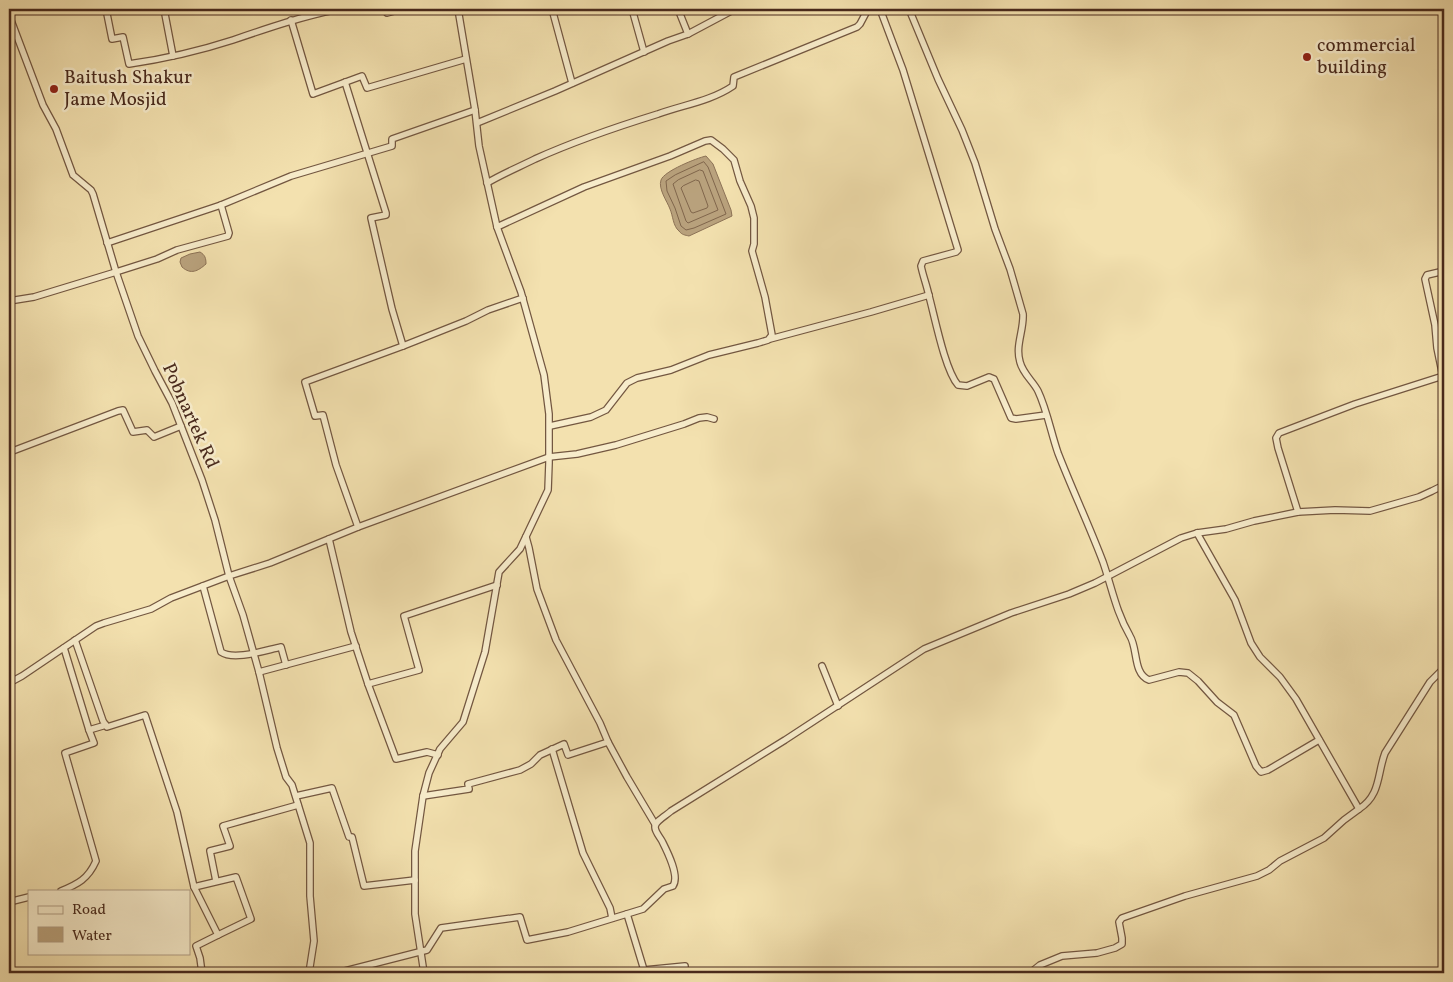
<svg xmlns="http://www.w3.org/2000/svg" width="1453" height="982" font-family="Vollkorn,serif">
  <rect width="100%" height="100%" fill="#f3e1af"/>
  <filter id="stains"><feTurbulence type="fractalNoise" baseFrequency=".004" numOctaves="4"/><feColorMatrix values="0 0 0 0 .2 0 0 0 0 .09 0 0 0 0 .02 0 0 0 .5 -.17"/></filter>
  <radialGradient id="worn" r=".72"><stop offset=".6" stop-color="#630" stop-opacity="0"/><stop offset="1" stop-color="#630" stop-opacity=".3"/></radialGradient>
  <!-- water -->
  <g fill="#b9a27d" stroke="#8c7256">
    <path d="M706,156L713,164L731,210L732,216L689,236C685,235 682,235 679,231C673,226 673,216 670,209C667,201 658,189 661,180C664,171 697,158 706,156Z"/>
    <path d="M200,252C205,255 206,258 206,264C198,271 191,275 182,267L180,262L181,258L190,254Z"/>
  </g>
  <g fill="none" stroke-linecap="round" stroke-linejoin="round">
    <!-- shore -->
    <g stroke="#80664c" stroke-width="1">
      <path d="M704,162L708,167L726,214L694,228L686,230L681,226L675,208L667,191L666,181L675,175Z"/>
      <path d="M700,170L703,171L718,210L688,223L686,221L673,184L678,180Z"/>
      <path d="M696,180L699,181L708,206L707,208L693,213L691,212L681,188L683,186Z"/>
    </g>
    <!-- street casing -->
    <g stroke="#735741" stroke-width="8">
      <g id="street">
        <path d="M106,9L112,39L123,37L129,64C164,59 199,51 233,40C268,28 303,16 339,9"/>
        <path d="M164,9L173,56"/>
        <path d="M384,9L387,13L402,9"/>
        <path d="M552,9L572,83"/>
        <path d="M632,9L644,52"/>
        <path d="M678,9L688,34"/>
        <path d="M880,9L903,70L958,250L956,252L923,261L921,266C923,276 927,286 929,296C935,318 945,370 958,385L967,386L989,377L994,379L1011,418L1016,419L1046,415"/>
        <path d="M909,9L938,79L962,130L975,163L995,229L1010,269L1023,314C1024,330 1015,346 1020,362C1023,374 1033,381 1038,391C1047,410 1051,433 1058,453C1072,489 1089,525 1103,562C1112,588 1116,612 1130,636C1138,649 1133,674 1149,680L1179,672L1188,673L1198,681L1217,702L1234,715L1256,766L1261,772L1268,770L1319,740"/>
        <path d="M9,15L43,105L56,129L73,175L91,190L93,194L116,272L138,336L155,371L172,403L202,480L215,520L229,576L243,615L259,672L277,748L286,777L292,785L310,843V896L314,941L309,973"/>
        <path d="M291,20L313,94L362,76L367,88L466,59"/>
        <path d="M345,82L386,213V215L371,218L392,309L403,346L466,321L488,310L523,298"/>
        <path d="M477,123L555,91L668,41L688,34L735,9"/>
        <path d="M487,183C502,174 519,167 535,159C575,141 616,127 658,114C683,105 711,101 733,86L734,77L857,27L860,24L868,9"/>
        <path d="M497,227L584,187L670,156L705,141L711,140L723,149L734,160L740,181L751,206L754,218V244L752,251L765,297L772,335L768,340L758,343L709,355L671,370L637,378L627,383L606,410L591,417L550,426"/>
        <path d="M107,243L221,205L291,176L392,146V139L475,110"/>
        <path d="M1444,271L1427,275L1425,279L1435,325L1437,348L1444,382"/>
        <path d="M116,272L157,259L177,250L228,236L229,233L221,205"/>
        <path d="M9,301L34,297L116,272"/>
        <path d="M770,339L871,312L929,295"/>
        <path d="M10,452L118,411L123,410L133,432L147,430L154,437L181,426"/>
        <path d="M1298,512L1278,448L1276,438L1279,433L1355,404L1443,376"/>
        <path d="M358,527L336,465L323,415L315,416L305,382L403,346"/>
        <path d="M1197,533L1235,600L1251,643L1260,657L1280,677L1296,699L1359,809C1381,795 1377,774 1385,753L1430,682L1444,668"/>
        <path d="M329,539L351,632L368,684"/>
        <path d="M203,586L221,652C234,661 266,650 281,647L286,665"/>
        <path d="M75,640L103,721L107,727L145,715L177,812L194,887L218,935L196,946L200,958L202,973"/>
        <path d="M64,648L89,730"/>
        <path d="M822,666L838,706"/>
        <path d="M259,672L356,646"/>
        <path d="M9,683L22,676L96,626L104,623L151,609L171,598L229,576L270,563L358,527L549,457L577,454L616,445L684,424L699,418L707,417L714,419"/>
        <path d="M608,742L627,777L655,824"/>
        <path d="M552,749L583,853L610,908L612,918"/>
        <path d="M438,755L427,752L396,759L368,684L419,670L404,616L497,585"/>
        <path d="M296,796L332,788L349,837H352L364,886L415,880"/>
        <path d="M423,796L469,789L468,784L520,770L531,764L540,755L564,744L568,755L608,742L600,723L556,640L537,589L529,548L526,537"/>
        <path d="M216,881L210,851L230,846L223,826L298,805"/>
        <path d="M194,887L236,877L251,919L218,935"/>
        <path d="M61,891C78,884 88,879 96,861L65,753L94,743L89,730L106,725"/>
        <path d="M9,902L29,897"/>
        <path d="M627,914L644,970L685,966"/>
        <path d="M337,973L427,950L441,928L520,917L527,940L568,932L643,909L664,889L673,886C680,876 667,851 662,841C660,837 655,832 655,827C655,821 667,815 671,811L785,740L924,649L1011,613L1069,594L1095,583L1181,538L1197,533L1226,529L1254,521L1298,512L1335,510L1370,511L1419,497L1432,491L1444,485"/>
        <path d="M424,973L415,914V851L423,796L429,773L440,749L463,722L485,652L499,572L520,549L548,490L549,463V414L544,375L521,292L497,227L479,146L475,110L458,9"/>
        <path d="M1030,973L1040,965L1062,956L1097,953L1115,948L1122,944V938L1119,922L1122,918L1185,896L1257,876L1269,870L1280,861L1324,838L1344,820L1359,809"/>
      </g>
    </g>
    <!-- street -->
    <use href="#street" stroke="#f7eccb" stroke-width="5.5"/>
  </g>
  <!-- markers -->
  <g fill="#8f2418" stroke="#f7eccb" stroke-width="2">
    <circle cx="1307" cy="57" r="5"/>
    <circle cx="54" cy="89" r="5"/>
  </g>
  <g text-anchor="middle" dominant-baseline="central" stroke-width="5" stroke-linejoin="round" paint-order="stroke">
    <!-- poi labels -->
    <g font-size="19" fill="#48291c" stroke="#f7eccb" text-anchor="start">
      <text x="1317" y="46">commercial<tspan x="1317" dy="22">building</tspan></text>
      <text x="64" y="78">Baitush Shakur<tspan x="64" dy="22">Jame Mosjid</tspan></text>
    </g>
    <!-- street labels -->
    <g font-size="19" fill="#48291c" stroke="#f7eccb">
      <text transform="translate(190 416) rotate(66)">Pobnartek Rd</text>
    </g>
  </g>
  <!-- margin -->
  <rect width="1453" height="982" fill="none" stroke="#f3e1af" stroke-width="30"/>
  <rect x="10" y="10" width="1433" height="962" fill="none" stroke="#48291c" stroke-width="2.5"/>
  <rect x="15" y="15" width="1423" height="952" fill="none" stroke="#48291c"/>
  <!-- legend -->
  <rect x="28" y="890" width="162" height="65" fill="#f7eccb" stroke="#b19e85"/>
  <rect x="38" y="906" width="25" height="8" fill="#f7eccb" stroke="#b19e85"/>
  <text x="72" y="914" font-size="15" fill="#48291c">Road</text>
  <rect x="38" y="927" width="25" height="15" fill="#b9a27d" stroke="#b19e85"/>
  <text x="72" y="940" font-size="15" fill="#48291c">Water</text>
  <rect width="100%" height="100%" filter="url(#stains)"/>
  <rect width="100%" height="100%" fill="url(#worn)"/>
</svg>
